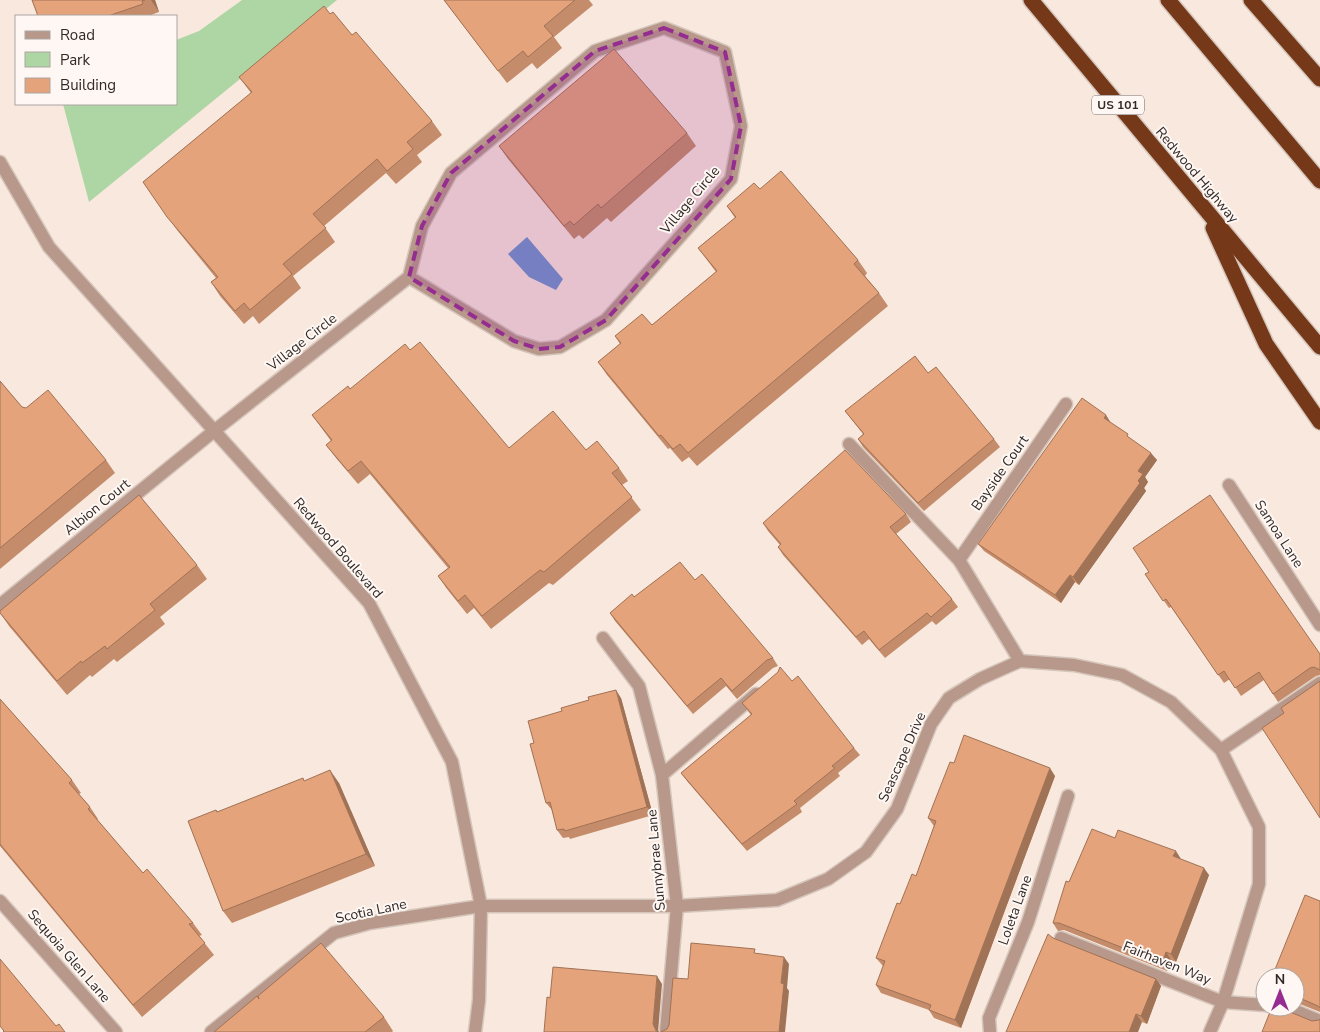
<svg xmlns="http://www.w3.org/2000/svg" width="1320" height="1032" font-family="'Nunito Sans',sans-serif">
  <rect width="100%" height="100%" fill="#f9e8dd"/>
  <!-- green -->
  <path fill="#aed6a5" d="M242,0H337L89,202L63,104H176V40L199,31Z"/>
  <!-- water -->
  <path fill="#6d94cd" d="M527,237L563,279L556,290L529,277L508,254Z"/>
  <g fill="none" stroke-linecap="round" stroke-linejoin="round">
    <!-- street casing -->
    <g stroke="#d5c6bc" stroke-width="15">
      <g id="street">
        <path d="M0,162L49,247L369,603L452,762L481,906L479,1000L475,1032"/>
        <path d="M849,444L959,560L1020,661"/>
        <path d="M1229,485L1320,625"/>
        <path d="M959,560L1066,404"/>
        <path d="M0,605L214,431L409,277L422,226L451,173L595,51L664,28L725,52L741,126L731,179L606,320L560,347L539,349L514,341L409,277"/>
        <path d="M603,638L639,686L662,775"/>
        <path d="M1221,750L1320,683"/>
        <path d="M0,901L116,1032"/>
        <path d="M1061,938L1223,1002L1265,1005"/>
        <path d="M1286,1007L1320,1021"/>
        <path d="M211,1032L334,933L370,923L481,906H677L777,900L828,879L866,852L897,809L931,724L949,698L980,679L1020,661L1074,665L1122,675L1171,702L1221,750L1259,827V884L1223,1002L1210,1032"/>
        <path d="M666,1032L677,906L662,775L756,694"/>
        <path d="M990,1032L989,1018L1028,922L1068,796"/>
      </g>
    </g>
    <!-- highway casing -->
    <g stroke="#d5c6bc" stroke-width="18">
      <g id="highway">
        <path d="M1031,0L1320,347"/>
        <path d="M1168,0L1320,181"/>
        <path d="M1251,0L1320,79"/>
        <path d="M1213,228L1266,344L1320,422"/>
      </g>
    </g>
    <!-- street -->
    <use href="#street" stroke="#b8988a" stroke-width="12"/>
    <!-- highway -->
    <use href="#highway" stroke="#75391a" stroke-width="15"/>
  </g>
  <!-- wall -->
  <g fill="#c48c6a">
    <path d="M32,0H155L159,12L151,15L152,16H38Z"/>
    <path d="M444,0H589L593,5L554,37L562,48L537,69L532,63L507,83Z"/>
    <path d="M330,14L352,35L432,121L442,135L417,155L422,162L396,184L386,173L324,226L335,242L293,276L301,288L259,324L253,316L244,324L220,296L211,282L216,278L177,230L143,182L251,93L239,77Z"/>
    <path d="M687,133L696,146L611,222L607,218L583,239L579,235L574,239L508,159L499,146Z"/>
    <path d="M760,189L858,260L867,273L865,276L879,293L888,306L697,466L689,457L682,462L670,448L668,449L607,375L598,362L620,344L615,336L652,325L716,272L698,248L735,218L727,206Z"/>
    <path d="M410,350L509,448L586,450L619,468L628,481L622,485L641,510L553,585L549,583L491,629L474,608L467,614L447,589L438,576L448,568L370,474L358,484L336,458L326,445L331,441L312,415L350,389Z"/>
    <path d="M928,373L994,439L1000,447L924,511L863,447L858,439L863,434L845,411Z"/>
    <path d="M0,381L22,407L106,460L115,473L0,569Z"/>
    <path d="M1111,423L1157,460L1145,477L1148,482L1144,488L1146,491L1079,585L1075,582L1061,603L984,551L978,544Z"/>
    <path d="M906,514L911,522L896,534L952,599L958,607L936,625L932,621L885,658L869,639L862,645L783,555L778,547L780,545L768,531L763,523Z"/>
    <path d="M197,565L207,579L160,617L165,624L117,662L114,659L92,677L90,675L67,695L9,626L0,613Z"/>
    <path d="M1149,572L1320,654V675L1316,676L1278,702L1264,680L1241,696L1230,679L1224,683L1171,607L1169,608L1145,574Z"/>
    <path d="M695,580L773,658L778,666L773,668L737,699L726,686L693,714L615,621L610,613L634,597Z"/>
    <path d="M792,681L854,748L860,755L838,773L840,776L800,808L802,812L747,851L687,781L681,773L751,715L742,703Z"/>
    <path d="M621,698L653,815L570,839L569,837L563,838L557,830L552,810L546,803L534,743Z"/>
    <path d="M0,699L72,780L81,793L79,794L90,807L98,819L97,820L143,873L193,923L202,935L199,936L214,955L142,1017L0,846Z"/>
    <path d="M954,763L1055,776L961,1028L934,1018L929,1010L881,993L876,985L883,966L876,958L900,904L916,876L934,826L928,818Z"/>
    <path d="M305,781L339,783L375,866L232,923L223,911L216,810L218,812Z"/>
    <path d="M1115,838L1181,859L1209,875L1176,962L1171,960L1167,971L1064,930L1058,931L1053,923L1069,882Z"/>
    <path d="M1320,901V1012L1295,1002V977Z"/>
    <path d="M1053,938L1156,979L1161,986L1147,1024L1142,1022Z"/>
    <path d="M259,999L384,1017L393,1031L392,1032H214Z"/>
  </g>
  <!-- shaded-wall -->
  <g fill="#a07256">
    <path d="M151,0H155L159,12Z"/>
    <path d="M1106,415L1111,423L1104,418Z"/>
    <path d="M1151,453L1157,460L1145,477L1148,482L1144,488L1146,491L1079,585L1073,577L1138,481V471Z"/>
    <path d="M1070,575L1075,582L1061,603L1055,595Z"/>
    <path d="M616,690L621,698L653,815L647,807Z"/>
    <path d="M1050,768L1055,776L961,1028L955,1020Z"/>
    <path d="M330,770L339,783L375,866L366,854Z"/>
    <path d="M1176,851L1181,859L1173,856Z"/>
    <path d="M1204,868L1209,875L1176,962L1171,954Z"/>
    <path d="M1166,952L1171,960L1167,971L1162,963Z"/>
    <path d="M784,957L789,964L787,988L789,991L785,1032H779L781,983Z"/>
    <path d="M657,976L662,984L658,1032H657L653,1024Z"/>
    <path d="M1156,979L1161,986L1147,1024L1141,1016Z"/>
    <path d="M1136,1014L1142,1022L1138,1032H1129Z"/>
  </g>
  <!-- building -->
  <g fill="#e4a37b" stroke="#a07256">
    <path d="M32,0H145L142,1L143,4L108,16H38Z"/>
    <path d="M444,0H575L544,26L553,36L528,57L523,51L498,71Z"/>
    <path d="M324,6L330,14L333,12L352,35L356,32L432,121L407,142L413,149L387,171L377,159L313,214L326,228L283,264L292,274L250,310L244,303L235,311L211,282L218,277L167,217L143,182L252,92L239,77Z"/>
    <path d="M614,49L687,133L601,208L598,204L574,225L570,221L564,226L499,146Z"/>
    <path d="M781,171L858,260L854,264L879,293L688,453L680,444L673,449L661,435L659,436L598,362L621,343L615,336L642,314L652,325L717,271L698,248L736,217L727,206L754,183L760,189Z"/>
    <path d="M420,342L509,448L553,411L586,450L597,441L619,468L612,473L632,497L544,572L540,570L482,616L465,595L458,601L438,576L450,567L361,461L348,471L326,445L332,440L312,415L348,386L350,389L405,344L410,350Z"/>
    <path d="M915,356L928,373L936,367L994,439L918,503L858,439L864,434L845,411Z"/>
    <path d="M0,381L22,407L26,408L48,390L106,460L0,548Z"/>
    <path d="M1082,398L1106,415L1104,418L1128,434L1127,436L1151,453L1138,471L1143,474L1138,481L1140,483L1073,577L1070,575L1055,595L978,544Z"/>
    <path d="M845,450L906,514L890,527L952,599L931,617L927,613L879,650L864,631L856,637L778,547L781,544L763,523Z"/>
    <path d="M139,495L197,565L150,604L155,610L107,649L105,646L82,663L81,661L57,681L0,613V611Z"/>
    <path d="M1210,495L1320,654V670L1314,667L1310,668L1273,694L1259,672L1235,688L1224,671L1218,675L1166,599L1163,601L1145,574L1149,572L1133,548Z"/>
    <path d="M680,562L695,580L702,574L773,658L767,660L732,691L721,678L687,706L610,613L632,594L634,597Z"/>
    <path d="M780,667L792,681L798,676L854,748L832,766L835,768L794,801L797,804L742,844L681,773L752,714L742,703L778,672Z"/>
    <path d="M1320,681V818L1262,728L1284,713L1281,708Z"/>
    <path d="M616,690L647,807L565,831L564,829L557,830L550,802L546,803L530,744L534,743L528,721L562,711L561,708L589,700L588,697Z"/>
    <path d="M0,699L72,780L69,783L90,807L88,809L143,873L147,869L193,923L189,924L205,943L133,1005L0,844Z"/>
    <path d="M964,735L1050,768L955,1020L929,1010L931,1005L876,985L885,961L876,958L897,903L900,904L912,874L916,876L936,821L928,818L950,762L954,763Z"/>
    <path d="M330,770L366,854L223,911L188,821L216,810L217,812L303,778L304,781Z"/>
    <path d="M1092,829L1115,838L1118,830L1176,851L1173,856L1204,868L1171,954L1166,952L1162,963L1059,923H1053L1066,881L1069,882Z"/>
    <path d="M1305,895L1320,901V1008L1318,1006L1295,996V977H1272Z"/>
    <path d="M1048,934L1053,938L1156,979L1141,1016L1136,1014L1129,1032H1006Z"/>
    <path d="M321,943L384,1017L365,1032H214L257,996L259,999L258,996Z"/>
    <path d="M691,943L755,949L754,953L784,957L781,983L784,984L779,1032H661L667,1029L669,1025L673,978L688,979Z"/>
    <path d="M0,959L56,1026L59,1024L65,1032H3L4,1031L0,1026Z"/>
    <path d="M553,967L657,976L653,1024L656,1031L659,1032H544L547,997L550,998Z"/>
    <path d="M1272,1007H1278L1312,1021L1319,1020L1320,1019V1032H1262Z"/>
  </g>
  <!-- marked area -->
  <path fill="#952d91" fill-opacity="0.2" stroke="#952d91" stroke-width="4" stroke-dasharray="10 6" stroke-linejoin="round" d="M664,28L725,52L741,126L731,179L606,320L560,347L539,349L514,341L409,277L422,226L451,173L595,51Z"/>
  <g text-anchor="middle" dominant-baseline="central" stroke-width="4" stroke-linejoin="round" paint-order="stroke">
    <!-- shield labels -->
    <rect fill="#fef7f3" stroke="#6e6763" stroke-width="1" x="1092" y="95.5" width="52" height="19" rx="4"/>
    <g font-size="12" font-weight="bold" fill="#302925">
      <text x="1118" y="105">US 101</text>
    </g>
    <!-- street labels -->
    <g font-size="14" fill="#302925" stroke="#fef7f3">
      <text transform="translate(1197 175) rotate(50)">Redwood Highway</text>
      <text transform="translate(690 200) rotate(-50)">Village Circle</text>
      <text transform="translate(302 342) rotate(-38)">Village Circle</text>
      <text transform="translate(1000 473) rotate(-55)">Bayside Court</text>
      <text transform="translate(97 507) rotate(-39)">Albion Court</text>
      <text transform="translate(1279 534) rotate(57)">Samoa Lane</text>
      <text transform="translate(338 548) rotate(49)">Redwood Boulevard</text>
      <text transform="translate(902 757) rotate(-66)">Seascape Drive</text>
      <text transform="translate(656 860) rotate(-95)">Sunnybrae Lane</text>
      <text transform="translate(1015 910) rotate(-70)">Loleta Lane</text>
      <text transform="translate(371 911) rotate(-12)">Scotia Lane</text>
      <text transform="translate(69 956) rotate(49)">Sequoia Glen Lane</text>
      <text transform="translate(1167 963) rotate(22)">Fairhaven Way</text>
    </g>
  </g>
  <!-- legend -->
  <rect x="15" y="15" width="162" height="90" fill="#fef7f3" stroke="#aca5a1"/>
  <rect x="25" y="31" width="25" height="8" fill="#b8988a" stroke="#aca5a1"/>
  <text x="60" y="40" font-size="15" fill="#302925">Road</text>
  <rect x="25" y="52" width="25" height="15" fill="#aed6a5" stroke="#aca5a1"/>
  <text x="60" y="65" font-size="15" fill="#302925">Park</text>
  <rect x="25" y="78" width="25" height="15" fill="#e4a37b" stroke="#aca5a1"/>
  <text x="60" y="90" font-size="15" fill="#302925">Building</text>
  <!-- north arrow -->
  <g transform="translate(1280 992)"><circle r="24" fill="#fef7f3" stroke="#aca5a1"/>
  <path d="M0-4L9 19L0 12L-9 19Z" fill="#952d91"/>
  <text y="-8" font-size="14" font-weight="bold" text-anchor="middle" fill="#302925">N</text>
  </g>
</svg>
